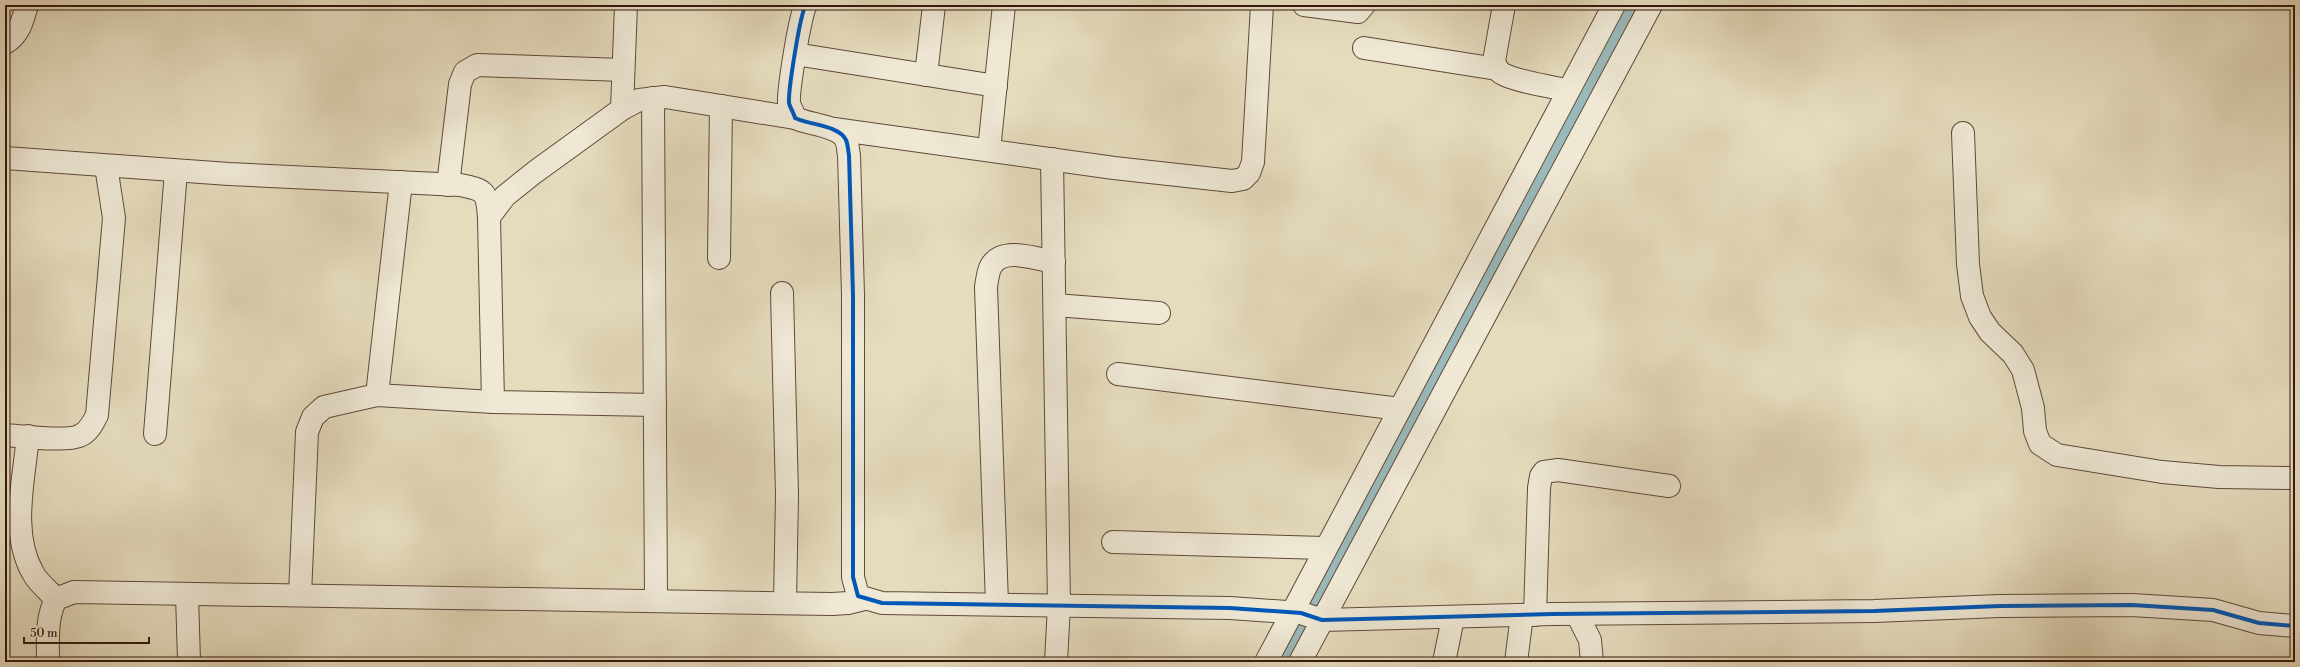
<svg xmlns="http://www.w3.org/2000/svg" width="2300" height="667" font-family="'Libre Bodoni',serif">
  <rect width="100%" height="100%" fill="#e5dcbe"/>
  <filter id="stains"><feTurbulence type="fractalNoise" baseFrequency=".005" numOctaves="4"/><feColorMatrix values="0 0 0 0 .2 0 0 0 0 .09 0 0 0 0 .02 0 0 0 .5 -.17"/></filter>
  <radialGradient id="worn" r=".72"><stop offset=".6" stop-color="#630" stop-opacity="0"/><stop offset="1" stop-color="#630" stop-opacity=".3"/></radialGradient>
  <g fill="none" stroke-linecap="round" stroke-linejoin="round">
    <!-- canal -->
    <path stroke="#99b9ba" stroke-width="17" d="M1281,662L1629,5"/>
    <!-- minor casing -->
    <g stroke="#60493a" stroke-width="24">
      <g id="minor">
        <path d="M806,5C800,13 788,92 789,103C790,108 794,113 795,118C809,125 839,125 846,140C848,144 848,151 849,155L853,295V577L858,596L882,603L1230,608L1301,613L1322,620L1553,614L1874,611L2000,606L2132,605L2213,610L2259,623L2295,626"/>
        <path d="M1304,5L1358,12L1364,5"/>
        <path d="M1504,5L1494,61C1496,66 1497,71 1503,74C1517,82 1551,86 1568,91"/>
        <path d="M5,43C19,35 23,20 27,5"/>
        <path d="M1364,48L1497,69"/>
        <path d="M795,54L996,86"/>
        <path d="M926,75L934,5"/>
        <path d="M653,98L656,601"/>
        <path d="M622,109L626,5"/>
        <path d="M834,129L1114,168L1232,181L1243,179L1249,173L1253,162L1262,5"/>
        <path d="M1963,133L1968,264L1972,296L1980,317L1990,332L2013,354L2023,370L2033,408L2035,431L2040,444L2057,455L2162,472L2219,477L2295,478"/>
        <path d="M989,150L1004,5"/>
        <path d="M5,158L229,174L460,185C485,190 487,191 489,217L493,402"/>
        <path d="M1052,159L1059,605L1056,662"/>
        <path d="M448,185L460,84L465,72L477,65L623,70"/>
        <path d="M489,217L505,196L535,172L622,109L639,100L665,97L795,118"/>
        <path d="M719,258L721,106"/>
        <path d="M782,293L787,495L785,602"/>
        <path d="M1055,305L1159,313"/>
        <path d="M1118,374L1400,409"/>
        <path d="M377,395L401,182"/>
        <path d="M155,434L176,171"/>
        <path d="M5,435C22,436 65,442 79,436C88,433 93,423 97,415L114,218L106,166"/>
        <path d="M28,436C24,480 10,533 33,573C38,583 49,591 56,599"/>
        <path d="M1113,542L1325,548"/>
        <path d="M187,594L189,662"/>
        <path d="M300,595L307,432L313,417L324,407L377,395L493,402L655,405"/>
        <path d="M997,604L986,287C987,281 988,271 991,266C1003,246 1036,259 1054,262"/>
        <path d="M1577,614L1590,640L1592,662"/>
        <path d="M1535,615L1539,488L1541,476L1544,472L1558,470L1669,486"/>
        <path d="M48,662C48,640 46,618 56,599L74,592L832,604L848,603L864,599"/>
        <path d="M1266,662L1614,5"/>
        <path d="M1300,662L1651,5"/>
        <path d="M1444,662L1453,618"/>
        <path d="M1516,662L1522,615"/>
      </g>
    </g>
    <!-- minor -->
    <use href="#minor" stroke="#eee8d5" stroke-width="22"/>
    <!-- cycleway casing -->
    <g stroke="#eee8d5" stroke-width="6">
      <path id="cycleway" d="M806,5C800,13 788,92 789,103C790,108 794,113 795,118C809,125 839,125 846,140C848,144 848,151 849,155L853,295V577L858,596L882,603L1230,608L1301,613L1322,620L1553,614L1874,611L2000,606L2132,605L2213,610L2259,623L2295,626"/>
    </g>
    <!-- cycleway -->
    <use href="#cycleway" stroke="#0057b8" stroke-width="4"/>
  </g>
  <!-- margin -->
  <rect width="2300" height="667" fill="none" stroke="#e5dcbe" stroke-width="20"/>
  <rect x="6" y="6" width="2288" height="655" fill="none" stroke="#34180e" stroke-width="2"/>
  <rect x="10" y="10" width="2280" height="647" fill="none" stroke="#34180e"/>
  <!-- scale -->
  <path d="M24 637v6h125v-6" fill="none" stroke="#34180e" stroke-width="2"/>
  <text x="30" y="637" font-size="12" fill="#34180e" stroke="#eee8d5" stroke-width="3" paint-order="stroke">50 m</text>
  <rect width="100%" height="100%" filter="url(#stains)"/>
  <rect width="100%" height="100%" fill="url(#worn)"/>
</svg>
